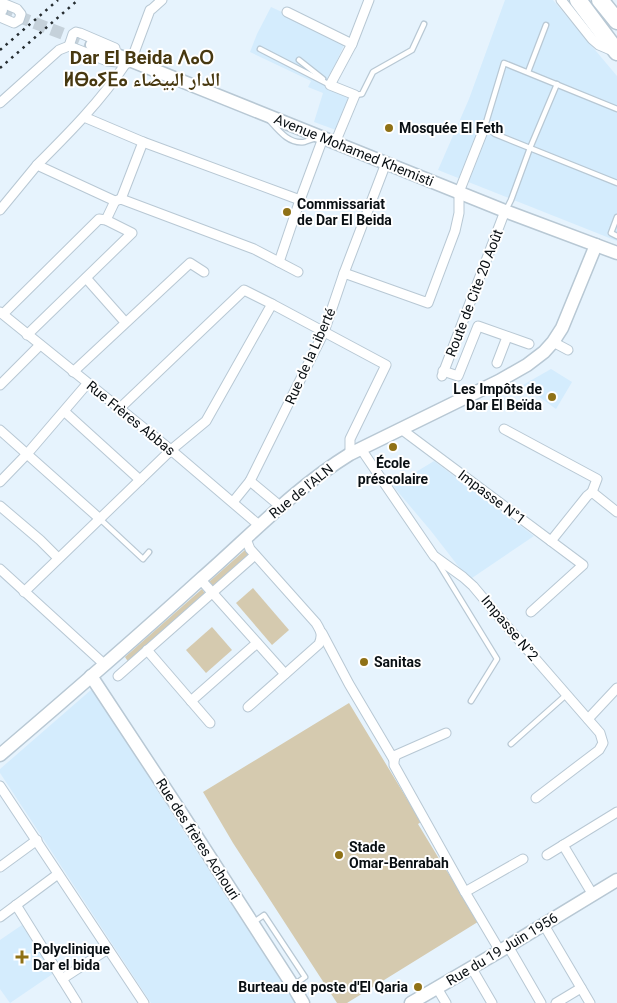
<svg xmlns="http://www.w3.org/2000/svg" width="617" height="1003" font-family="Roboto,'Noto Naskh Arabic','Noto Sans Tifinagh',sans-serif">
  <rect width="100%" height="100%" fill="#e6f3fd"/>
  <!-- built -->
  <g fill="#d4ecfd">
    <path d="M505,0H553L617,76V241L438,170L469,99Z"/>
    <path d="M271,7L310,25L347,38L325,88L350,98L336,130L314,122L323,93L308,87L311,81L250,52L257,34Z"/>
    <path d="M551,369L572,382L556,409L523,385Z"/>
    <path d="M434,461L534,536L469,580L431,531L393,486Z"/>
    <path d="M92,689L186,835L296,1003H151L0,773V769Z"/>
    <path d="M22,925L54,973L10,1003L0,989V940Z"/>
  </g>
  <!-- green -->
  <g fill="#d5caaf">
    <path d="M245,550L250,556L214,588L209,582Z"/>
    <path d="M253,588L289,630L272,645L236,603Z"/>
    <path d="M202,589L206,595L129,663L125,657Z"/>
    <path d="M212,627L232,650L206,673L186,650Z"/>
    <path d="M349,703L421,822L418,824L444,867L481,920L347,1003H337L233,843L203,792Z"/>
  </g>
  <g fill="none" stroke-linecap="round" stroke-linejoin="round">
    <!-- secondary-tunnel -->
    <path stroke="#c5d1da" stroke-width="12" stroke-dasharray="12 6" stroke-linecap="butt" d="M1,10L92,45"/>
    <!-- lane casing -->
    <g stroke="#b8c8d4" stroke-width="7">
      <g id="lane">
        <path d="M260,49L330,85"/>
        <path d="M299,60L323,79"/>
        <path d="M528,72L546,25"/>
        <path d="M355,95L362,94L373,72L412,50L424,24"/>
        <path d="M617,109L504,63L485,126L495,134L617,183"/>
        <path d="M270,121C279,131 289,144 304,142C308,141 312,139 316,138"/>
        <path d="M506,210L511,200L530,148L557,84"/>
        <path d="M617,217L611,233L617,236"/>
        <path d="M100,519L143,559L149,552"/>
        <path d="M437,561L497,659L471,701"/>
        <path d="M511,744L566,695"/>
        <path d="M254,922L264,915L305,977L294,985"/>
      </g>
    </g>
    <!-- street casing -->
    <g stroke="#b8c8d4" stroke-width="11">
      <g id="street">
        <path d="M561,0L592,39L599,45L613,51"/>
        <path d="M0,2L17,9L21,14L19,20L14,23L0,17"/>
        <path d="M287,12L352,44"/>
        <path d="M69,46L73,34L76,32L80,33L115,48"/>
        <path d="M131,61L150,10L152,9L162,0"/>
        <path d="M0,103L59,50L69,46L107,61L128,63"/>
        <path d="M84,117L143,142L300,200"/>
        <path d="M335,143L355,95L330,85L352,44L369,0"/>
        <path d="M37,165C69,133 101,101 126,63"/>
        <path d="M121,199L143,142"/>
        <path d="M0,210L37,165L115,201L121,199L254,249L298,272"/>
        <path d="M106,220L115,201"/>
        <path d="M279,262L300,200L323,138"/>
        <path d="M344,273L428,303L455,231L459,213V192L485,126"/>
        <path d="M86,278L125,322"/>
        <path d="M0,312L171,450L260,526"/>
        <path d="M3,314L99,219L106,220L132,233L27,335"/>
        <path d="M553,342L568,350"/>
        <path d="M497,363L507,337"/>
        <path d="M443,371L458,376L478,326L529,344"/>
        <path d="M73,372L190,263L204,272"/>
        <path d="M442,376L505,211"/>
        <path d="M0,385L40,345"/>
        <path d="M119,409L244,290L272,304"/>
        <path d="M65,412L140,480"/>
        <path d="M401,429L583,565L531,612"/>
        <path d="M504,429L597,479L592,492L587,496L551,541"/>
        <path d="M0,430L100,519"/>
        <path d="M361,449L434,556L463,577L473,586L499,617L600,733L603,743L599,750L536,798"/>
        <path d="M0,482L27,454L87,384"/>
        <path d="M592,492L617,512"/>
        <path d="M233,502L250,481"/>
        <path d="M0,506L40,540L58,558"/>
        <path d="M280,506L250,481L324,332L344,273L386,163"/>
        <path d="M246,539L250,549L316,623C321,631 323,635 319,644L248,707"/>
        <path d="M0,569L104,664"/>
        <path d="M201,580L285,674"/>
        <path d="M24,592L171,450L206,421L272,304L386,365L350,439V454"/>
        <path d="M322,633L349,684L394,760"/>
        <path d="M147,650L210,723"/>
        <path d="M118,676L255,555"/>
        <path d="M191,701L257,643"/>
        <path d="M588,719L617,688"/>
        <path d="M446,733L396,755L394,760V765L465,892L500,951"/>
        <path d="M0,786L144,1003"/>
        <path d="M563,845L593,895"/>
        <path d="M547,855L617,812"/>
        <path d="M0,867L37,840"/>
        <path d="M465,892L523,859"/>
        <path d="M16,905L77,1003"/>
        <path d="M0,917L58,874"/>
        <path d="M544,925L590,1003"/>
        <path d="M508,946L541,1003"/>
        <path d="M471,967L492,1003"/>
        <path d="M62,979L108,949"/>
        <path d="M437,988L446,1003"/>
        <path d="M556,1003L581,988"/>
      </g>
    </g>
    <!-- secondary casing -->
    <g stroke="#b8c8d4" stroke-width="15">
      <g id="secondary">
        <path d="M0,9L1,10"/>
        <path d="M92,45L505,211L617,253"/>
        <path d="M91,676L182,814L293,986L303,1003"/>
        <path d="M0,755C68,697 136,638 202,578C250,536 295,488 350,454L499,381L527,365L544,352L553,342L562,328L596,245"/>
        <path d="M411,1003L500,951L617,880"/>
      </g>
    </g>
    <!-- highway casing -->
    <g stroke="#b8c8d4" stroke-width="19">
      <g id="highway">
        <path d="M578,0L617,52"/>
        <path d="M600,0L617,21"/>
      </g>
    </g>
    <!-- lane -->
    <use href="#lane" stroke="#fff" stroke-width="4.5"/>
    <!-- street -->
    <use href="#street" stroke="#fff" stroke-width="9"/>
    <!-- secondary -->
    <use href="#secondary" stroke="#fff" stroke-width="12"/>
    <!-- highway -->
    <use href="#highway" stroke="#fff" stroke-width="16"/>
    <!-- rail -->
    <g stroke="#252c30" stroke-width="2.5" stroke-dasharray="2.5 5" stroke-linecap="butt">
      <path d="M0,50L58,0"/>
      <path d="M0,68L78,0"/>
    </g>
  </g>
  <!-- markers -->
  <g fill="#8f7116" stroke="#fff" stroke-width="2">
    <circle cx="389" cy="128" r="5"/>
    <circle cx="287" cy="212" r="5"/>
    <circle cx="552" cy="397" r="5"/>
    <circle cx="393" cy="447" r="5"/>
    <circle cx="364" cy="662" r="5"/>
    <circle cx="339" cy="855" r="5"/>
    <path d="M19.5 949.5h5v5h5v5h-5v5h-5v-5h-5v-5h5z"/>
    <circle cx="418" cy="987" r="5"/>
  </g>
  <g text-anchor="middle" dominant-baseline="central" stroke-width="4" stroke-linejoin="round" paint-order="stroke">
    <!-- poi labels -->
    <g font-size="14" font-weight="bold" fill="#090f13" stroke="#fff" text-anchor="start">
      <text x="399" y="128">Mosquée El Feth</text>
      <text x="297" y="204">Commissariat<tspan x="297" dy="16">de Dar El Beida</tspan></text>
      <text x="542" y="389" text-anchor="end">Les Impôts de<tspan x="542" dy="16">Dar El Beïda</tspan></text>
      <text x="393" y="463" text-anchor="middle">École<tspan x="393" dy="16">préscolaire</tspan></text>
      <text x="374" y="662">Sanitas</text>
      <text x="349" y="847">Stade<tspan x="349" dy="16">Omar-Benrabah</tspan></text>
      <text x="33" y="949">Polyclinique<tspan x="33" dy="16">Dar el bida</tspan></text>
      <text x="408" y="987" text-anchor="end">Burteau de poste d'El Qaria</text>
    </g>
    <!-- street labels -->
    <g font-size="14" fill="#090f13" stroke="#fff">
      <text transform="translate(354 150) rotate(22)">Avenue Mohamed Khemisti</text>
      <text transform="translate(474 293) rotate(-69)">Route de Cite 20 Août</text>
      <text transform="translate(310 356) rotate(-66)">Rue de la Liberté</text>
      <text transform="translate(131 418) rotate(39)">Rue Frères Abbas</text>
      <text transform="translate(301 491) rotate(-39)">Rue de l'ALN</text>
      <text transform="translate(492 497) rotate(37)">Impasse N°1</text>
      <text transform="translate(510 628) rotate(50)">Impasse N°2</text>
      <text transform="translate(198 839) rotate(57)">Rue des frères Achouri</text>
      <text transform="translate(502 949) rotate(-31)">Rue du 19 Juin 1956</text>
    </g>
    <!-- district labels -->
    <g font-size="19" font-weight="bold" fill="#473810" stroke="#fff">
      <text x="142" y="57">Dar El Beida ⴷⴰⵔ<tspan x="142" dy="22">ⵍⴱⴰⵢⴹⴰ الدار البيضاء</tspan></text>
    </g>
  </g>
</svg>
